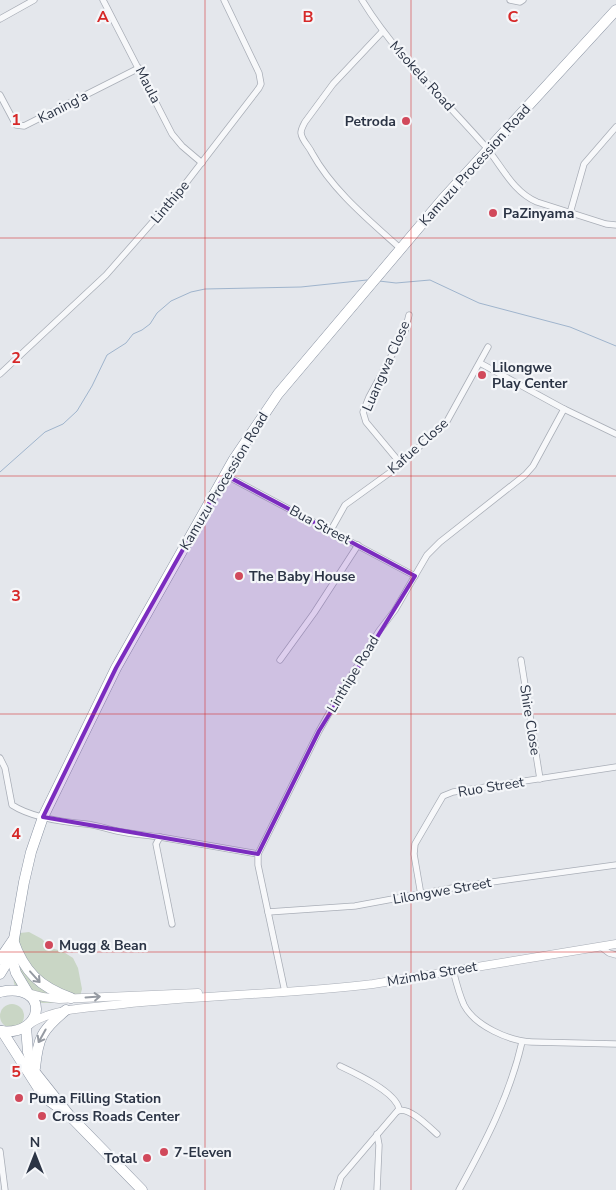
<svg xmlns="http://www.w3.org/2000/svg" width="616" height="1190" font-family="'Nunito Sans',sans-serif">
  <rect width="100%" height="100%" fill="#e4e7ec"/>
  <!-- green -->
  <g fill="#c9d6c5">
    <path d="M29,932L42,939L51,948L62,951L73,958L78,968L82,989L79,1000C59,1003 20,1010 14,983C11,967 17,948 20,933Z"/>
    <circle cx="12" cy="1016" r="12"/>
  </g>
  <g fill="none" stroke-linecap="round" stroke-linejoin="round">
    <!-- stream -->
    <g stroke="#9fb4cc" stroke-width="1">
      <path d="M379,281L396,283L430,280L479,303L570,327L616,346"/>
      <path d="M0,472L45,432L63,424L77,411L92,386L107,355L126,343L133,334L142,330L150,324L157,313L171,301L191,292L205,289L301,287L367,280"/>
    </g>
    <!-- minor casing -->
    <g stroke="#a9aeb7" stroke-width="7">
      <g id="minor">
        <path d="M103,0L172,134L182,146L202,163"/>
        <path d="M362,0C395,54 443,98 485,146C502,166 512,191 537,202L606,224L616,225"/>
        <path d="M510,0L520,2L523,0"/>
        <path d="M0,19L34,0"/>
        <path d="M382,32L333,84L305,122C303,126 301,129 301,133C302,141 309,146 312,153C333,191 369,220 401,249"/>
        <path d="M0,95L16,125L24,126L139,68"/>
        <path d="M570,213L584,164L616,127"/>
        <path d="M480,363L564,409L616,434"/>
        <path d="M0,374L106,275L179,192L259,88L261,84L259,73L224,0"/>
        <path d="M401,464L366,422L363,412L369,397L405,331L409,315"/>
        <path d="M225,475L415,576"/>
        <path d="M331,530L345,505L392,471L446,423L488,347"/>
        <path d="M280,660L314,613L358,545"/>
        <path d="M521,660L540,779"/>
        <path d="M0,758L5,768L12,805C32,818 63,822 86,824C97,825 107,829 117,831C131,834 145,835 160,837"/>
        <path d="M421,895L414,854L415,844L443,796L453,792L616,767"/>
        <path d="M268,912L355,906L463,886L616,865"/>
        <path d="M172,924L156,844L160,837L258,854"/>
        <path d="M601,947L609,953L616,955"/>
        <path d="M453,970C456,982 459,994 464,1005C475,1026 509,1041 532,1042L616,1044"/>
        <path d="M285,992L258,865V854L319,731L344,687L379,631L395,610L427,555L440,542L525,475L533,466L564,409"/>
        <path d="M398,1111C409,1106 429,1127 437,1134"/>
        <path d="M377,1134L379,1145L377,1190"/>
        <path d="M0,1151L5,1190"/>
        <path d="M337,1190L341,1177L399,1109C396,1092 355,1073 340,1066"/>
        <path d="M459,1190C485,1143 510,1095 522,1042"/>
      </g>
    </g>
    <!-- secondary casing -->
    <g stroke="#a9aeb7" stroke-width="9">
      <g id="secondary">
        <path d="M28,993L43,997L59,999L198,993"/>
        <path d="M31,1023C58,1007 92,1008 123,1004C206,995 290,994 373,984L616,944"/>
      </g>
    </g>
    <!-- trunk casing -->
    <g stroke="#8b94a3" stroke-width="11">
      <g id="trunk">
        <path d="M0,959L13,940C24,972 40,987 71,998"/>
        <path d="M0,974L11,956"/>
        <path d="M0,992C50,981 46,1037 0,1031"/>
        <path d="M28,993L16,973L11,956L24,882L31,852L43,817L116,668L234,459L278,394L442,200L616,10"/>
        <path d="M26,1027L28,1052L34,1071L69,1115L142,1190"/>
        <path d="M2,1031L44,1097L62,1110"/>
        <path d="M35,1068C38,1037 42,1030 66,1010"/>
      </g>
    </g>
    <!-- minor -->
    <use href="#minor" stroke="#f7f8fa" stroke-width="5.5"/>
    <!-- secondary -->
    <use href="#secondary" stroke="#fff" stroke-width="8"/>
    <!-- trunk -->
    <use href="#trunk" stroke="#fff" stroke-width="10"/>
  </g>
  <!-- one-way arrows -->
  <defs><path id="oneway-shaft" d="M-6 0H5M1.5-3L5.5 0L1.5 3" fill="none" stroke-width="1.6" stroke-linecap="round" stroke-linejoin="round" transform="scale(1.25)"/></defs>
  <g stroke="#959aa2">
    <use href="#oneway-shaft" transform="translate(35 977) rotate(48)"/>
    <use href="#oneway-shaft" transform="translate(93 997) rotate(-4)"/>
    <use href="#oneway-shaft" transform="translate(42 1036) rotate(119)"/>
  </g>
  <!-- marked area -->
  <path fill="#7b2cbf" fill-opacity="0.2" stroke="#7b2cbf" stroke-width="4" stroke-linejoin="round" d="M225,475L415,576L319,731L258,854L43,817L116,668Z"/>
  <!-- grid -->
  <path fill="none" stroke="#d62828" stroke-width="1" stroke-opacity="0.55" d="M205,0V1190M411,0V1190M0,238H616M0,476H616M0,714H616M0,952H616"/>
  <!-- markers -->
  <g fill="#d1495b" stroke="#f4f6f9" stroke-width="2">
    <circle cx="406" cy="121" r="5"/>
    <circle cx="493" cy="213" r="5"/>
    <circle cx="482" cy="375" r="5"/>
    <circle cx="239" cy="576" r="5"/>
    <circle cx="49" cy="945" r="5"/>
    <circle cx="19" cy="1098" r="5"/>
    <circle cx="42" cy="1116" r="5"/>
    <circle cx="164" cy="1152" r="5"/>
    <circle cx="147" cy="1158" r="5"/>
  </g>
  <g text-anchor="middle" dominant-baseline="central" stroke-width="4.5" stroke-linejoin="round" paint-order="stroke">
    <!-- street labels -->
    <g font-size="14" fill="#2b3445" stroke="#f4f6f9">
      <text transform="translate(422 76) rotate(48)">Msokela Road</text>
      <text transform="translate(148 85) rotate(63)">Maula</text>
      <text transform="translate(63 107) rotate(-27)">Kaning'a</text>
      <text transform="translate(475 165) rotate(-48)">Kamuzu Procession Road</text>
      <text transform="translate(170 202) rotate(-50)">Linthipe</text>
      <text transform="translate(386 366) rotate(-66)">Luangwa Close</text>
      <text transform="translate(418 446) rotate(-42)">Kafue Close</text>
      <text transform="translate(224 481) rotate(-59)">Kamuzu Procession Road</text>
      <text transform="translate(320 525) rotate(28)">Bua Street</text>
      <text transform="translate(353 674) rotate(-59)">Linthipe Road</text>
      <text transform="translate(530 720) rotate(81)">Shire Close</text>
      <text transform="translate(491 787) rotate(-9)">Ruo Street</text>
      <text transform="translate(442 891) rotate(-10)">Lilongwe Street</text>
      <text transform="translate(432 974) rotate(-10)">Mzimba Street</text>
    </g>
    <!-- poi labels -->
    <g font-size="14" font-weight="bold" fill="#2b3445" stroke="#f4f6f9" text-anchor="start">
      <text x="396" y="121" text-anchor="end">Petroda</text>
      <text x="503" y="213">PaZinyama</text>
      <text x="492" y="367">Lilongwe<tspan x="492" dy="16">Play Center</tspan></text>
      <text x="249" y="576">The Baby House</text>
      <text x="59" y="945">Mugg &amp; Bean</text>
      <text x="29" y="1098">Puma Filling Station</text>
      <text x="52" y="1116">Cross Roads Center</text>
      <text x="174" y="1152">7-Eleven</text>
      <text x="137" y="1158" text-anchor="end">Total</text>
    </g>
  </g>
  <g font-size="16" text-anchor="middle" font-weight="bold" fill="#d62828" stroke="#f4f6f9" stroke-width="4.5" stroke-linejoin="round" paint-order="stroke">
    <text x="103" y="22">A</text>
    <text x="308" y="22">B</text>
    <text x="513" y="22">C</text>
    <text x="16" y="125">1</text>
    <text x="16" y="363">2</text>
    <text x="16" y="601">3</text>
    <text x="16" y="839">4</text>
    <text x="16" y="1077">5</text>
  </g>
  <!-- north arrow -->
  <g transform="translate(35 1155)" stroke="#f4f6f9" stroke-width="4" paint-order="stroke">
  <path d="M0-4L9 19L0 12L-9 19Z" fill="#2b3445"/>
  <text y="-8" font-size="14" font-weight="bold" text-anchor="middle" fill="#2b3445">N</text>
  </g>
</svg>
